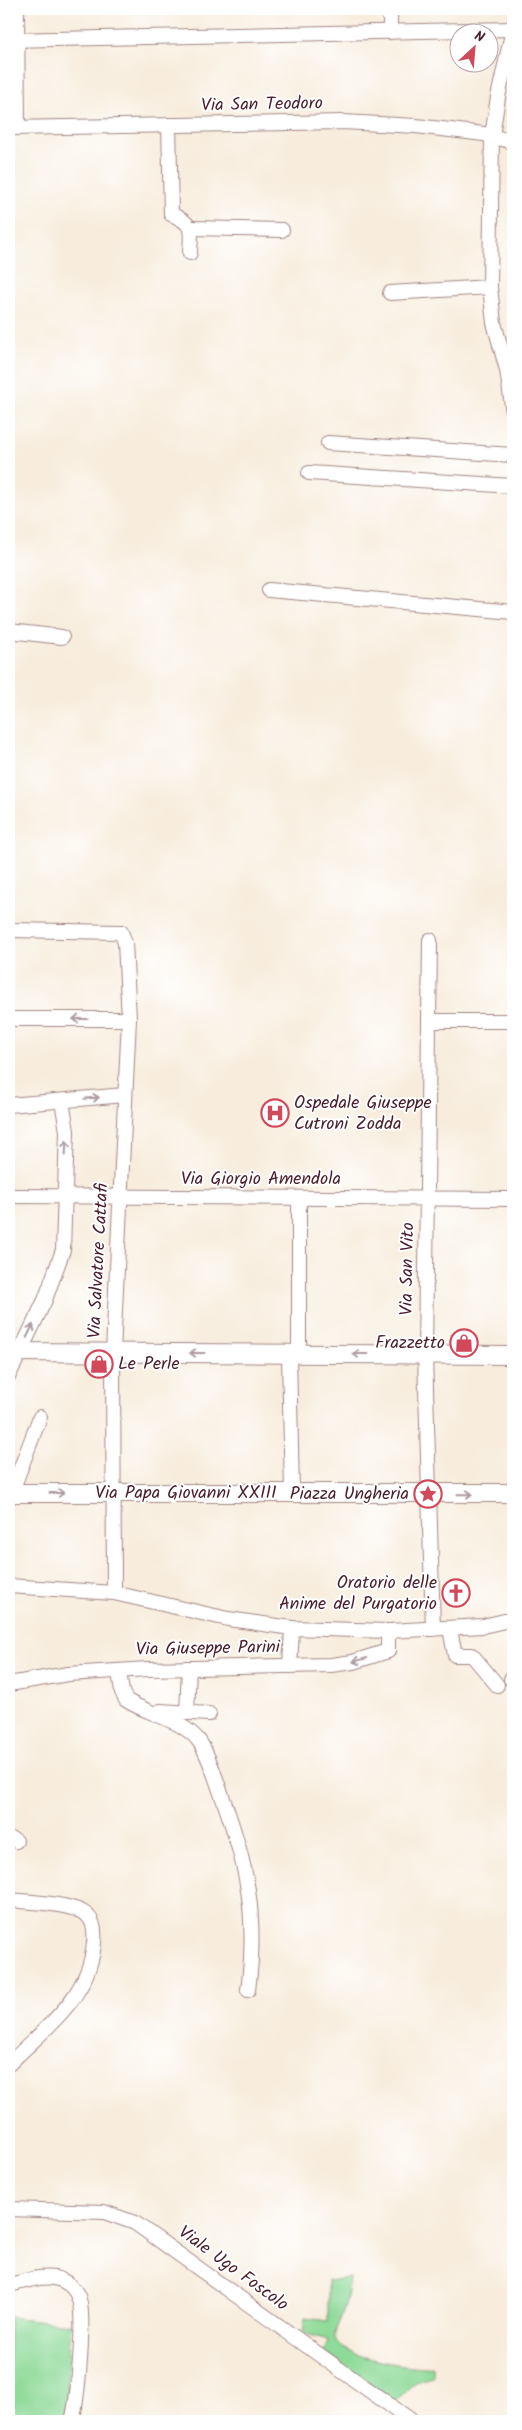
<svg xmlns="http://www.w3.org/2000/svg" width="522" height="2430" font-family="Kalam,sans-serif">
  <rect width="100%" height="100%" fill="#fff"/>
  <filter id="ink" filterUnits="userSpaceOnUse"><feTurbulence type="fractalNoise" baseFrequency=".02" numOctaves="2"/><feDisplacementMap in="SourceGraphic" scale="10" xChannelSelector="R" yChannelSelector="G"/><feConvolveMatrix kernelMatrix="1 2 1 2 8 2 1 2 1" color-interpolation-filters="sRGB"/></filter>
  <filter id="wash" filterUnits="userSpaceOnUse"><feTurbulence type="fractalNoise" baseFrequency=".0096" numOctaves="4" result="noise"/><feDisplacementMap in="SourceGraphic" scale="20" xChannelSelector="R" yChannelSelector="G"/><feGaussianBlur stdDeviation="1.12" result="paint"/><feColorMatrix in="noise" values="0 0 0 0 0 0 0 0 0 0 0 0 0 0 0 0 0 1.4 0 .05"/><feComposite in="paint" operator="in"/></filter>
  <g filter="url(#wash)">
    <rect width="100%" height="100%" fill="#f8eddd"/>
    <!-- green -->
    <g fill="#8eda98" stroke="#6c7c62">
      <path d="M350,2278C348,2296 344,2310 337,2327C336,2330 334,2334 335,2338C341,2359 414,2368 433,2367V2377L415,2382L395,2402L324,2352L328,2340L303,2333L305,2318L328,2321V2281Z"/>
      <path d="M9,2317L71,2324L65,2421H9Z"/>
    </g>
  </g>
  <g filter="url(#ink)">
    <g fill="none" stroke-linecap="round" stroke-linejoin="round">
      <!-- minor casing -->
      <g stroke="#a18684" stroke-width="16">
        <g id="minor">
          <path d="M17,9L18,128"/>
          <path d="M390,9V32"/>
          <path d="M513,29L498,97L492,136L490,287L494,323L507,370L513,413"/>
          <path d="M9,40L513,29"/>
          <path d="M169,125L171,214C195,225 191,229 190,253"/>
          <path d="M9,128L343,122L416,126L484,134L513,142"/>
          <path d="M191,228L282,230"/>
          <path d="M390,293L490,287"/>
          <path d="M328,443L513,455"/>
          <path d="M309,473L513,486"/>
          <path d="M269,590L513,612"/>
          <path d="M9,631L62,637"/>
          <path d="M9,930L121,932L125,943L129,1019L113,1352L114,1593"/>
          <path d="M430,940L425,1355L433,1629"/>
          <path d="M9,1019H129"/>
          <path d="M429,1021H513"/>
          <path d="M9,1105L125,1095"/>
          <path d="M9,1196L513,1199"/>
          <path d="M299,1198V1354"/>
          <path d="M289,1354L292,1493"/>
          <path d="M9,1375L45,1300L63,1250L67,1131L62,1101"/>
          <path d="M9,1499L40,1417"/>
          <path d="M9,1586L114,1593L228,1619L292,1628L388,1631L483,1626L513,1619"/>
          <path d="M450,1629L455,1655H472L497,1685"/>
          <path d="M290,1666L292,1628"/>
          <path d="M119,1671L122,1692L126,1700C149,1715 182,1719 199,1741C209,1755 215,1777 221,1793C247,1864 258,1915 248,1990"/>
          <path d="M511,1679L513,1677"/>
          <path d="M9,1684L68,1674L148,1669L331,1665L353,1662L388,1651V1631"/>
          <path d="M160,1711L209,1714"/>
          <path d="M187,1713L189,1668"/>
          <path d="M9,1838L16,1841"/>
          <path d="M9,1900C29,1902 72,1903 87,1915C95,1922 95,1933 94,1943C89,1998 46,2027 9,2064"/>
          <path d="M9,2209L104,2212L135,2223L412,2421"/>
          <path d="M9,2285C24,2282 46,2273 61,2280C69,2283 76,2290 79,2299C85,2320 78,2399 72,2421"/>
        </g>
      </g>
      <!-- major casing -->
      <g stroke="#a18684" stroke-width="20">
        <g id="major">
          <path d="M9,1352L513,1355"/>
          <path d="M9,1493H513"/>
        </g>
      </g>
      <!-- minor -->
      <use href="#minor" stroke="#fff" stroke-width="14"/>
      <!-- major -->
      <use href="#major" stroke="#fff" stroke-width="18"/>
    </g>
    <!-- one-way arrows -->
    <defs><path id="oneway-shaft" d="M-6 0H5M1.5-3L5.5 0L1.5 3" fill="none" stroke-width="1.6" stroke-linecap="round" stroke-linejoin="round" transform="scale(1.25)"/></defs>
    <g stroke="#ae9aa0">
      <use href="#oneway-shaft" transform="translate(80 1019) rotate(180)"/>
      <use href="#oneway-shaft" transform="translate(92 1098) rotate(-6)"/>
      <use href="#oneway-shaft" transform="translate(66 1148) rotate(-87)"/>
      <use href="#oneway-shaft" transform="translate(30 1331) rotate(-64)"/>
      <use href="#oneway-shaft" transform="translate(197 1353) rotate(-180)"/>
      <use href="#oneway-shaft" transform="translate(360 1354) rotate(-180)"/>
      <use href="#oneway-shaft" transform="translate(57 1493)"/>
      <use href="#oneway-shaft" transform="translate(465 1494) rotate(-1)"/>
      <use href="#oneway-shaft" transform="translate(360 1660) rotate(165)"/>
    </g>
  </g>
  <!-- icons -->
  <defs>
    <g id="hospital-ring" transform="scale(1.4375)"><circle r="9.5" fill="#fff" stroke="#d1495b" stroke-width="1.5"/><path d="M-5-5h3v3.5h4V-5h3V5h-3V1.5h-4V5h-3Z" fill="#d1495b"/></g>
    <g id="shop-ring" transform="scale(1.4375)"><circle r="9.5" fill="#fff" stroke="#d1495b" stroke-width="1.5"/><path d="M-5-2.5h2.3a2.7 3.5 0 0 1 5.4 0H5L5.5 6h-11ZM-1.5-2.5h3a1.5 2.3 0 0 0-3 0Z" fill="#d1495b"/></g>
    <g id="sight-ring" transform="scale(1.4375)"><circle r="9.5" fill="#fff" stroke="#d1495b" stroke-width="1.5"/><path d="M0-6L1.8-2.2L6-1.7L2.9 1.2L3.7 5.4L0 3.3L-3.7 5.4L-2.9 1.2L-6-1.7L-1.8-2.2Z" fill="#d1495b"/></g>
    <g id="church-ring" transform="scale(1.4375)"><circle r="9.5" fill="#fff" stroke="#d1495b" stroke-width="1.5"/><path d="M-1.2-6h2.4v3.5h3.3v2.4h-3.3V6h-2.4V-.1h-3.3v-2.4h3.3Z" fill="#d1495b"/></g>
  </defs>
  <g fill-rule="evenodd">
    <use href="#hospital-ring" x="275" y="1113"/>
    <use href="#shop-ring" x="464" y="1343"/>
    <use href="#shop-ring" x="99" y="1364"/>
    <use href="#sight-ring" x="428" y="1494"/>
    <use href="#church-ring" x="456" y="1593"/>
  </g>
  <g text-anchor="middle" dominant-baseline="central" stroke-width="4" stroke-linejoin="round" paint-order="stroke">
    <!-- street labels -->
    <g font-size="18" fill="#4a1f2b" stroke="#fff">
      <text transform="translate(262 105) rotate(-1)">Via San Teodoro</text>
      <text x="261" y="1179">Via Giorgio Amendola</text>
      <text transform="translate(99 1261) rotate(-87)">Via Salvatore Cattafi</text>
      <text transform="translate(408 1269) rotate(-89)">Via San Vito</text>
      <text x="186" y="1493">Via Papa Giovanni XXIII</text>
      <text transform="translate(208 1649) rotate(-1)">Via Giuseppe Parini</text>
      <text transform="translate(233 2269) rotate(36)">Viale Ugo Foscolo</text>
    </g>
    <!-- poi labels -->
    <g font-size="18" fill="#4a1f2b" stroke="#fff" text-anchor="end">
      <text x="294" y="1103" text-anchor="start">Ospedale Giuseppe<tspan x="294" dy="21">Cutroni Zodda</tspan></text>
      <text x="445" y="1343">Frazzetto</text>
      <text x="118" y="1364" text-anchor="start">Le Perle</text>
      <text x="409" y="1494">Piazza Ungheria</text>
      <text x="437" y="1583">Oratorio delle<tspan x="437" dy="21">Anime del Purgatorio</tspan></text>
    </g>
  </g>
  <!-- margin -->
  <rect width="522" height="2430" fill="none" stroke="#fff" stroke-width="30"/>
  <!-- north arrow -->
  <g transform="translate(474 48) rotate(26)"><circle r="24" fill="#ffffff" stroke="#b7a5aa"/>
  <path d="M0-4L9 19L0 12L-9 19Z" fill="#d1495b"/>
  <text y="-8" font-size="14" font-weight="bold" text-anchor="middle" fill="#4a1f2b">N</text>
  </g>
</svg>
